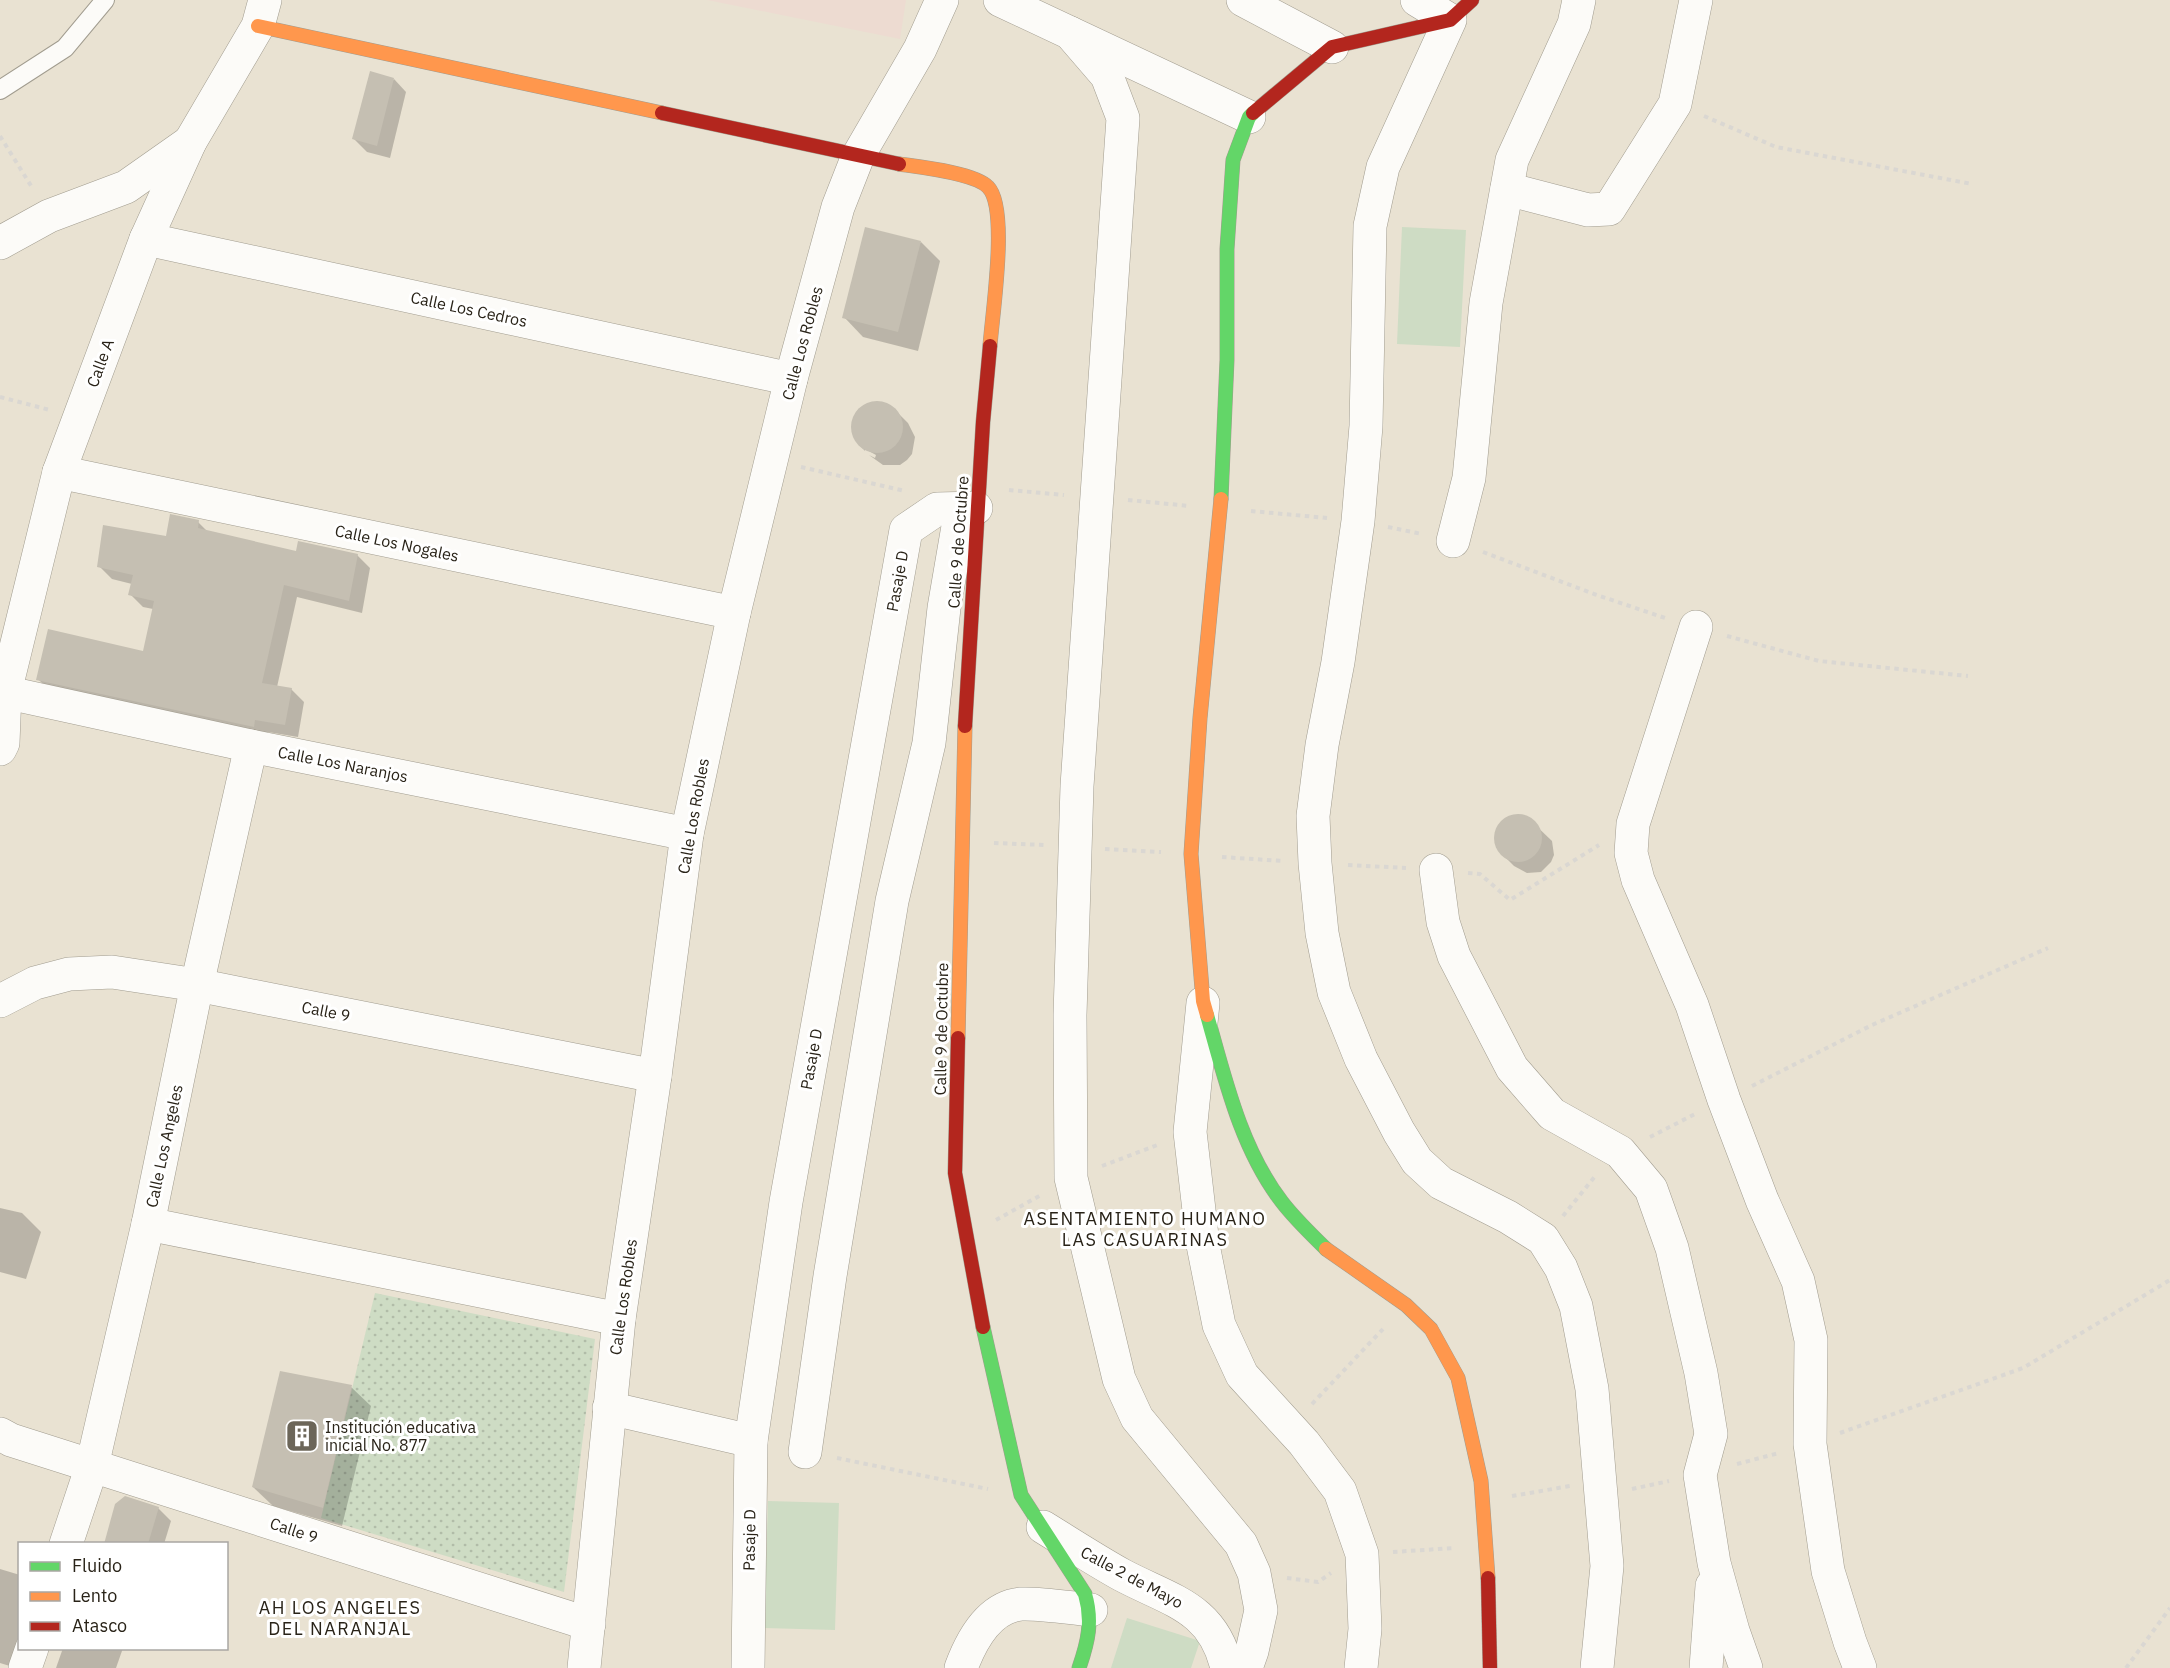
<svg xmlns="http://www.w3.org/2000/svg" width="2170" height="1668" font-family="'IBM Plex Sans',sans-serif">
  <defs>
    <pattern id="park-dots" width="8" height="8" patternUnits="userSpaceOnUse" patternTransform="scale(1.5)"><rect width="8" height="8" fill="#cedcc4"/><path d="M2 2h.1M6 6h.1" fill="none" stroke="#b1bca8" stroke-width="1.8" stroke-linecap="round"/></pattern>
  </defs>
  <rect width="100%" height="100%" fill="#e9e2d2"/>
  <!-- education -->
  <path fill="#eddbd1" d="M707,0H906L900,39Z"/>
  <!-- grass -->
  <g fill="#cedcc4">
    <path d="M1402,227L1466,230L1460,347L1397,344Z"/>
    <path d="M768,1501L839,1503L835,1630L764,1628Z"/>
    <path d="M1127,1618L1200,1641L1191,1668H1111Z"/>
  </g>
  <!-- park -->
  <path fill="url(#park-dots)" d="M375,1293L595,1339L564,1592L321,1518Z"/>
  <!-- shadow -->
  <g fill="#0003">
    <path d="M394,79L406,92L390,158L367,152L354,139Z"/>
    <path d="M921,242L940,261L918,351L863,337L844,317Z"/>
    <path d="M873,403L888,405L895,410L908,423L915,437L912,454L907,460L900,465H883L869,455L875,458L876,455L865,449V451L856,441L852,425L854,417L859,410Z"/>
    <path d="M198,522L208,532L297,553L357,555L370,568L362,613L297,597L277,687L291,689L304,702L298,737L268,732L266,739L51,692L38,679L144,653L153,609L143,607L130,594L132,584L112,579L99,566L167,538Z"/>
    <path d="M1512,816L1527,817L1552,841L1554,855L1551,862L1541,872L1527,873L1514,866L1501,853L1496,839L1497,831L1500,824Z"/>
    <path d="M0,1208L22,1213L41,1232L26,1279L0,1272Z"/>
    <path d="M351,1387L371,1406L342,1526L273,1506L253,1487Z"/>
    <path d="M158,1508L171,1521L164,1544H105Z"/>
    <path d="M0,1569L20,1575V1647L13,1667L0,1663Z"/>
    <path d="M63,1648H123L116,1668H56Z"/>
  </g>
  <!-- building -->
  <g fill="#c5bfb2">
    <path d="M370,71L394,78L377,146L352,139Z"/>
    <path d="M865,227L921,241L898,332L842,318Z"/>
    <circle cx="877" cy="427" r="26"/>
    <path d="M170,514L199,520L198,528L296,551L298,541L358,554L349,601L284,585L262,683L292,688L285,725L255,720L254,727L36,680L48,629L143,651L154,601L128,595L133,575L97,567L103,525L166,536Z"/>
    <circle cx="1518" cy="838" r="24"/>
    <path d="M280,1371L352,1385L323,1508L252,1487Z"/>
    <path d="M125,1496L159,1507L148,1544H104L115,1504Z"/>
  </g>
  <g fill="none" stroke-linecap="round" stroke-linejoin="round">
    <!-- lane casing -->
    <g stroke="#a19c8f" stroke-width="20">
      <path id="lane" d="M0,90L65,48L105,0"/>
    </g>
    <!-- street casing -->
    <g stroke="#a19c8f" stroke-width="34">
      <g id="street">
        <path d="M1000,0L1249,117"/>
        <path d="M1243,0L1332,47"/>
        <path d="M1417,0L1450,20L1383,167L1370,226L1366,426L1358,521L1338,662L1322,745L1313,816L1315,863L1322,933L1334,992L1361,1059L1399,1132L1417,1161L1441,1183L1508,1217L1543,1239L1561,1268L1576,1306L1592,1389L1607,1566L1597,1668"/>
        <path d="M1070,33L1107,76L1123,118L1077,786L1070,1015L1071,1178L1119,1379L1137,1418L1241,1544L1254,1573L1261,1610L1252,1651L1246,1668"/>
        <path d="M1507,189L1588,210L1609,209L1675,104L1696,0"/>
        <path d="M146,239L791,379"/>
        <path d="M0,243L49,216L126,187L190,142"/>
        <path d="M59,472L734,613"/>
        <path d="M1453,541L1469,478L1486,303L1512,160L1574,24L1579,0"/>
        <path d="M1696,627L1633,824L1631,853L1638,880L1692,1005L1724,1100L1762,1200L1798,1281L1811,1340L1810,1444L1828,1571L1850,1642L1860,1668"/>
        <path d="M0,691L251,746L687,834"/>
        <path d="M0,749L3,743L5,692L59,472L146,239L190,142L258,26L265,0"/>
        <path d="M1436,870L1443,922L1454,956L1512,1068L1552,1114L1620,1152L1651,1189L1672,1248L1701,1373L1711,1434L1700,1475L1714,1563L1733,1631L1746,1668"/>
        <path d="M0,1001L35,983L69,974L112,972L197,985L655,1076"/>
        <path d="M1203,1003L1190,1132L1203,1245L1219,1325L1242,1375L1304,1443L1340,1491L1362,1554L1365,1629L1361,1668"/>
        <path d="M148,1224L619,1319"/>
        <path d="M609,1408L751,1441"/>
        <path d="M0,1434L11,1440L589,1624"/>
        <path d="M805,1452L830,1276L892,901L929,743L944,608L961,509"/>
        <path d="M1043,1527C1069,1543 1095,1560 1122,1575C1171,1601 1213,1607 1227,1668"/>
        <path d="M66,1544L92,1466L148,1224L197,985L251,746"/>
        <path d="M25,1668L32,1648"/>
        <path d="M584,1668L619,1319L655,1076L687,834L734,613L791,379L838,207L858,156L920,49L942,0"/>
        <path d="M748,1668L751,1441L786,1202L906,530L937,509L976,508"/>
        <path d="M961,1668C971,1641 989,1607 1021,1604C1041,1603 1070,1608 1091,1610"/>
        <path d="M1706,1668L1712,1586"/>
      </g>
    </g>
    <!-- fast casing -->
    <g stroke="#a19c8f" stroke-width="15">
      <g id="fast">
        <path d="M1221,499L1227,360V249L1233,160L1249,117L1253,113"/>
        <path d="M1207,1015C1225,1079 1241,1149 1282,1202C1295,1219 1311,1234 1326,1249"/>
        <path d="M983,1327L1021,1495L1085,1594C1093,1621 1088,1642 1079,1668"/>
      </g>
    </g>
    <!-- slow casing -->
    <g stroke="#a19c8f" stroke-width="15">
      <g id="slow">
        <path d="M258,26L662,113"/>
        <path d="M899,164C920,167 975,173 988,187C1009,208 992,315 990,346"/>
        <path d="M1207,1015L1203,1001L1191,854L1200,718L1221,499"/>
        <path d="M958,1038L965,726"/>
        <path d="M1326,1249L1406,1305L1431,1329L1458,1378L1481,1481L1488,1578"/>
      </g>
    </g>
    <!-- jam casing -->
    <g stroke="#a19c8f" stroke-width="15">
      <g id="jam">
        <path d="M662,113L899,164"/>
        <path d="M1253,113L1332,47L1450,20L1472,0"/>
        <path d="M965,726L983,422L990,346"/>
        <path d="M958,1038L955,1173L983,1327"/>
        <path d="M1488,1578L1490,1668"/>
      </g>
    </g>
    <!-- path -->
    <g stroke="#dad7d2" stroke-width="4" stroke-dasharray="4.5 4.5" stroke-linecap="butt">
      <path d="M1704,116L1776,147L1972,184"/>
      <path d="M0,136L33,189"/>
      <path d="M0,397L50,410"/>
      <path d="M801,467L905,491"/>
      <path d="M1009,490L1064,495"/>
      <path d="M1128,500L1190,506"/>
      <path d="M1251,511L1327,518"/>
      <path d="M1388,527L1422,534"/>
      <path d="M1483,552L1594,594L1665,618"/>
      <path d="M1727,636L1819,661L1968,676"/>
      <path d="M994,843L1044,845"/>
      <path d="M1105,849L1161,852"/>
      <path d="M1222,857L1283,861"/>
      <path d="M1348,865L1406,868"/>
      <path d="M1468,873L1480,874L1510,900L1599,845"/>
      <path d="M1752,1086L1872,1025L2048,948"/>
      <path d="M1650,1137L1697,1113"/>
      <path d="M1102,1166L1160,1144"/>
      <path d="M1563,1216L1596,1175"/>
      <path d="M996,1220L1041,1195"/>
      <path d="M1312,1404L1383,1329"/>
      <path d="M1840,1433L2023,1368L2170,1280"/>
      <path d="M837,1458L988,1489"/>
      <path d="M1737,1464L1779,1453"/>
      <path d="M1632,1489L1669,1481"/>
      <path d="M1512,1496L1570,1486"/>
      <path d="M1393,1552L1454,1548"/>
      <path d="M1287,1578L1318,1582L1331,1573"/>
      <path d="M2126,1668L2170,1608"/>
    </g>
    <!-- lane -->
    <use href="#lane" stroke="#fcfbf8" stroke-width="18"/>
    <!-- street -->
    <use href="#street" stroke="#fcfbf8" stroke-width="33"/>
    <!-- fast -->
    <use href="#fast" stroke="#63d668" stroke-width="14"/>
    <!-- slow -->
    <use href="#slow" stroke="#ff974d" stroke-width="14"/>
    <!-- jam -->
    <use href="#jam" stroke="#b3261e" stroke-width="14"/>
  </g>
  <!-- icons -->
  <defs>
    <g id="building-square" transform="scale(1.725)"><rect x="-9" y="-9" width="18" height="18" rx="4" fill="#6c6659" stroke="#fff"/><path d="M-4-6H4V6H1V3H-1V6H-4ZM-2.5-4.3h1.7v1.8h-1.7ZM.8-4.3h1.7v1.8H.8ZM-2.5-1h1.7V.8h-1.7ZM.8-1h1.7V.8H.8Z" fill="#fff"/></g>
  </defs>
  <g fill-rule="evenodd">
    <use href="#building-square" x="302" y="1436"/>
  </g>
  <g text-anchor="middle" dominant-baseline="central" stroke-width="6" stroke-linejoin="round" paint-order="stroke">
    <!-- street labels -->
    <g font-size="16" fill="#292318" stroke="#fff">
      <text transform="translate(469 309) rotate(12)">Calle Los Cedros</text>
      <text transform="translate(802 343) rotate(-75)">Calle Los Robles</text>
      <text transform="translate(100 363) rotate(-70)">Calle A</text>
      <text transform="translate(958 542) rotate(-86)">Calle 9 de Octubre</text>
      <text transform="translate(397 543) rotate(12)">Calle Los Nogales</text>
      <text transform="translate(897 581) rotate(-80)">Pasaje D</text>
      <text transform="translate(343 764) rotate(11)">Calle Los Naranjos</text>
      <text transform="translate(693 816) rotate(-80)">Calle Los Robles</text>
      <text transform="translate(326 1011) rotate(11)">Calle 9</text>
      <text transform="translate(941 1029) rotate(-89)">Calle 9 de Octubre</text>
      <text transform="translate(811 1059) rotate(-80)">Pasaje D</text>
      <text transform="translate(164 1146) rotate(-78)">Calle Los Angeles</text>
      <text transform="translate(623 1297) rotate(-82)">Calle Los Robles</text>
      <text transform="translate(294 1530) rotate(18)">Calle 9</text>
      <text transform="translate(749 1540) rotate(-89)">Pasaje D</text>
      <text transform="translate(1132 1577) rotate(28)">Calle 2 de Mayo</text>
    </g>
    <!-- poi labels -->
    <g font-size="16" fill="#292318" stroke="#fff" text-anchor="start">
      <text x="325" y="1427">Institución educativa<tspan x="325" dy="18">inicial No. 877</tspan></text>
    </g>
    <!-- neighbourhood labels -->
    <g font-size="18" letter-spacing="1.5" fill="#292318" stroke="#fff">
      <text x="1145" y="1218">ASENTAMIENTO HUMANO<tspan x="1145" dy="21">LAS CASUARINAS</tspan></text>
      <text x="340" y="1607">AH LOS ANGELES<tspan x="340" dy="21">DEL NARANJAL</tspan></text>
    </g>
  </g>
  <!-- legend -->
  <rect x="18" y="1542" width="210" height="108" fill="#ffffff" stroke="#a9a7a3" stroke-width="1.5"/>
  <rect x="30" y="1562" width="30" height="9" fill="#63d668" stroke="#a9a7a3" stroke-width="1.5"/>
  <text x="72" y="1572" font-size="18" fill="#292318">Fluido</text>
  <rect x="30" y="1592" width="30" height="9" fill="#ff974d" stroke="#a9a7a3" stroke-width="1.5"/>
  <text x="72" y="1602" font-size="18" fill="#292318">Lento</text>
  <rect x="30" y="1622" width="30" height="9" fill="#b3261e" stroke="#a9a7a3" stroke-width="1.5"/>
  <text x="72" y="1632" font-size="18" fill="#292318">Atasco</text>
</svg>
